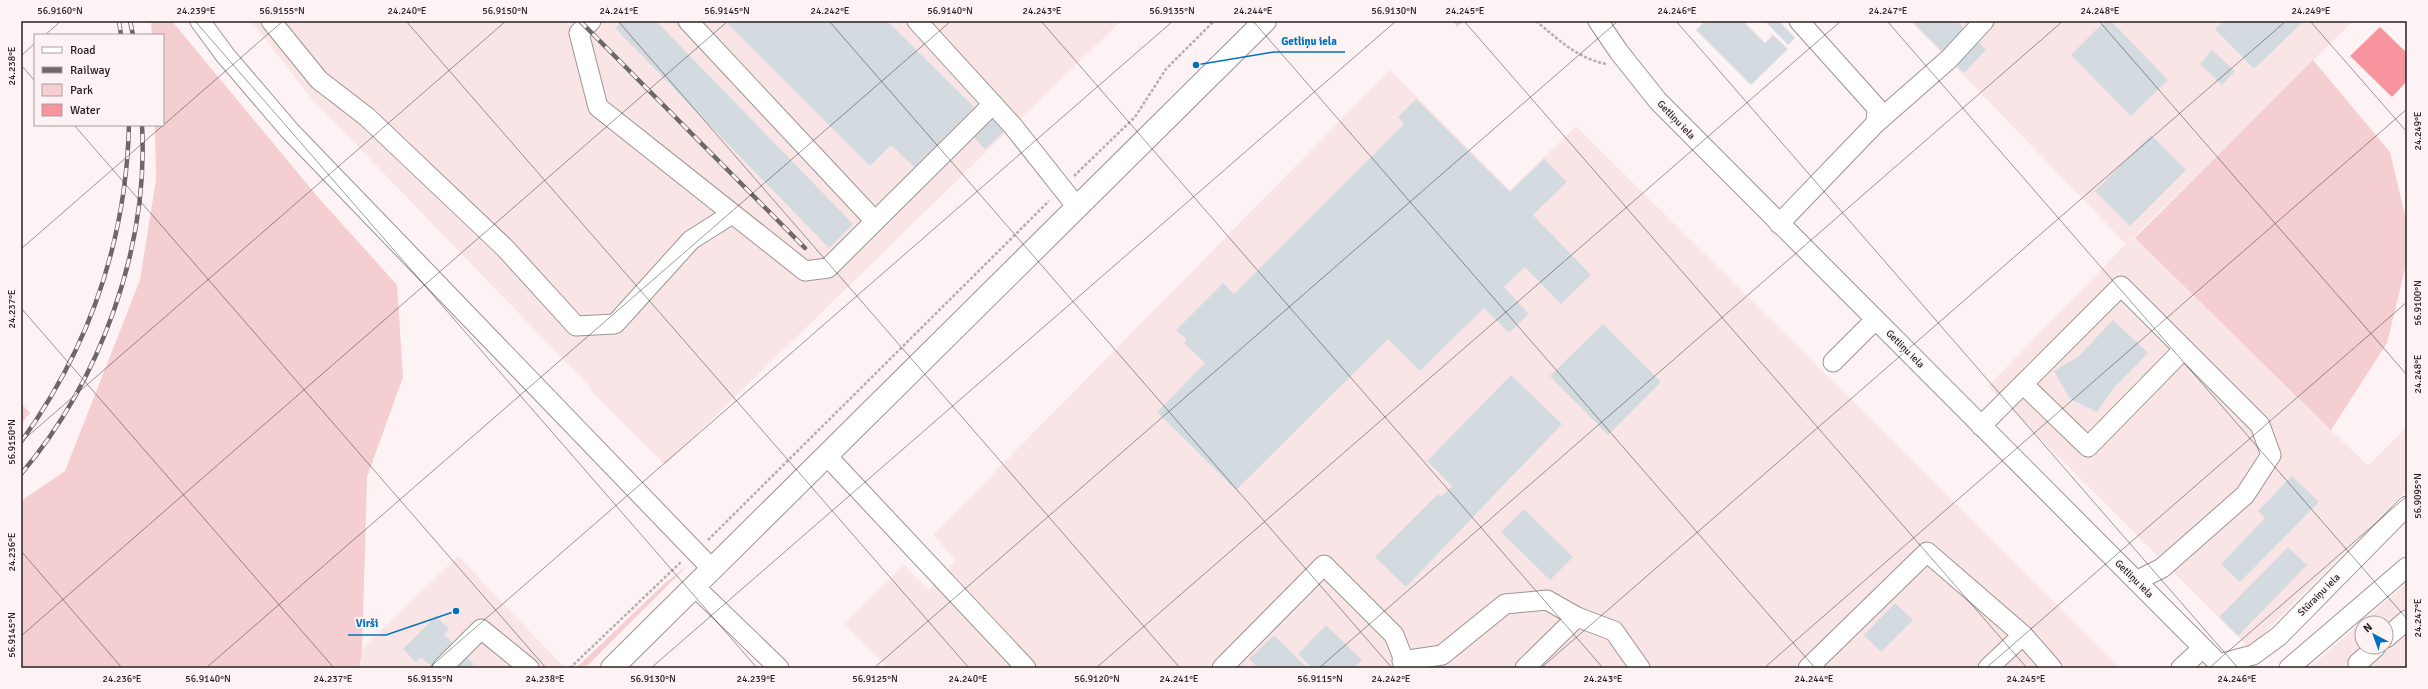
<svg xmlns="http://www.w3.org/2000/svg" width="2428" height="689" font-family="Signika,sans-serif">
  <rect width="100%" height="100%" fill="#fef3f4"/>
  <!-- built -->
  <g fill="#f9e5e6" fill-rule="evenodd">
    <path d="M251,21H1121L665,465L593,393L589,386L311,98Z"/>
    <path d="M1911,21H2353L2129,242L2135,238L2368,466L2407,427V490L2249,648L1988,386L2126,244Z"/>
    <path d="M1390,70L1510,190L1576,126L2121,668H889L844,624L904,565L929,590L956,560L933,535Z"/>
    <path d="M458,556L563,666L561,668H346L344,666Z"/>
    <path d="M2407,583V668H2309ZM2362,623H2386V647H2362Z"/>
  </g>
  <!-- green -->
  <g fill="#f5ced1">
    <path d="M151,21H172L316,195L397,285L403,377L367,477L362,652L359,668H21V501L65,471L140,280L156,180L155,125H163V35H152Z"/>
    <path d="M2313,60L2390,152L2407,223V261L2387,343L2331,430L2135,238Z"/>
    <path d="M21,403L30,413L21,424Z"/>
    <path d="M687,566L588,665L576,668L665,583Z"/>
  </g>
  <!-- water -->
  <path fill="#f7949d" d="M2380,27L2407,53V81L2392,97L2350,56Z"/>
  <!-- building -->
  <g fill="#d3dae0">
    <path d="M622,21H656L853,224L829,248L615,28Z"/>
    <path d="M725,21H887L974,107L914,167L891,145L870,166Z"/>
    <path d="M1453,21H1464L1457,27Z"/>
    <path d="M1705,21H1743L1765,43L1773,35L1788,49L1751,85L1696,30Z"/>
    <path d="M1765,21H1779L1795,38L1788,45Z"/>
    <path d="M1911,21H1957L1986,50L1964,73Z"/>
    <path d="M2105,21H2111L2168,80L2131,116L2071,55Z"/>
    <path d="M2224,21H2304L2254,69L2215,29Z"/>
    <path d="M2212,50L2235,71L2222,85L2200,64Z"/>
    <path d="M1416,99L1510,192L1544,159L1567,182L1533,215L1591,275L1561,304L1525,267L1504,287L1529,314L1509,333L1484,308L1420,371L1388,339L1236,490L1157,412L1205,363L1184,343L1187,340L1176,330L1223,283L1234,294L1404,124L1398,117Z"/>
    <path d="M994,116L1007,129L985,149L973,136Z"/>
    <path d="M2151,135L2186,170L2130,226L2095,191Z"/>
    <path d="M2113,320L2148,353L2113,389L2097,412L2070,399L2054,371L2079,356Z"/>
    <path d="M1603,324L1661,382L1608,435L1550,376Z"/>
    <path d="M1511,375L1562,424L1406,587L1375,557L1438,494L1441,497L1452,486L1427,461Z"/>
    <path d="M2292,476L2319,502L2240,582L2221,564L2265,518L2258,511Z"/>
    <path d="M1524,509L1573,557L1550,580L1501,532Z"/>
    <path d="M2288,547L2307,565L2238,636L2219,617Z"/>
    <path d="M1895,603L1913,620L1881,652L1864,635Z"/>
    <path d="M436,616L449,629L444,635L474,664L469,668H433L421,657L416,662L403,649Z"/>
    <path d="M1326,625L1362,660L1354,668H1312L1298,654Z"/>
    <path d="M1274,635L1307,668H1258L1249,659Z"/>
  </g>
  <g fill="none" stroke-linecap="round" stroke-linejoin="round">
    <!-- minor casing -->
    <g stroke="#9d9394" stroke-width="21">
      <g id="minor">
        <path d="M200,21L225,55L290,131L712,569"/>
        <path d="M271,21L319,80L367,117L505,248L576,326L615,324L691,240L732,214"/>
        <path d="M591,21L579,33L598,107L805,271L828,268L993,104"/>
        <path d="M688,21L875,221"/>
        <path d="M917,21L1012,125L1077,207"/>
        <path d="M1598,21L1619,52L1658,101L2223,668"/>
        <path d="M1876,123L1949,59L1984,21"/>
        <path d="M1779,224L1876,123L1877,108L1799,21"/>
        <path d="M1833,362L1875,320"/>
        <path d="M2023,384L2088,447L2184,349"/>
        <path d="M1981,426L2121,286L2260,425L2271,455L2245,495L2162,568L2136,581"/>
        <path d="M827,456L1026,668"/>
        <path d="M694,586L779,668"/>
        <path d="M2386,638L2407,620"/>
        <path d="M1402,661L1442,655L1505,604L1547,600L1577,617"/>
        <path d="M2219,664L2253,655L2279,636L2407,506"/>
        <path d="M442,668L481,629L529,668"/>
        <path d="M1222,668L1324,565L1394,635L1407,668"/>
        <path d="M1525,668L1577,617L1614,631L1640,668"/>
        <path d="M1808,668L1927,552L2023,635L2052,668"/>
        <path d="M1988,668L2023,635"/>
        <path d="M2181,668L2203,648"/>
        <path d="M2289,668L2407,567"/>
        <path d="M2359,668L2358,663L2376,647"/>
      </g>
    </g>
    <!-- major casing -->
    <g stroke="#9d9394" stroke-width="24">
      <path id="major" d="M612,668L1265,21"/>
    </g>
    <!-- path -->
    <g stroke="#b4acad" stroke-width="2.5" stroke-dasharray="3 2" stroke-linecap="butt">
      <path d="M1536,21C1559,40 1577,58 1606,64"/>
      <path d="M1074,176L1135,117L1166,69L1214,21"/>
      <path d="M708,540L1049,201"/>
      <path d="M570,668L681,562"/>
    </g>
    <!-- minor -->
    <use href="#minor" stroke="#fff" stroke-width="19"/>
    <!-- major -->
    <use href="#major" stroke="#fff" stroke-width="22"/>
    <!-- rail casing -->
    <g stroke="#6d6767" stroke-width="4.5">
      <g id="rail">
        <path d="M119,21L121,35"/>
        <path d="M130,21L133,35"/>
        <path d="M580,21L805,248"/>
        <path d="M21,442C89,348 126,241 129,125"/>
        <path d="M21,474C100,381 149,248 142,125"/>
      </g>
    </g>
    <!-- rail -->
    <use href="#rail" stroke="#fef3f4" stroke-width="3" stroke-dasharray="9" stroke-linecap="butt"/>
  </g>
  <!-- ticks -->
  <path fill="none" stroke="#242121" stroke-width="1" stroke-opacity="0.45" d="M195,21L757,668M406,21L969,668M618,21L1180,668M829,21L1392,668M1041,21L1603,668M1253,21L1815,668M1464,21L2027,668M1676,21L2238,668M1887,21L2407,619M2099,21L2407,375M2310,21L2407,132M45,35L61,21M21,56L35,43M21,65L35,81M74,125L546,668M21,249L283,21M21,308L334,668M21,442L506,21M21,551L122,668M21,636L728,21M206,668L951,21M429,668L1173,21M651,668L1396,21M874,668L1618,21M1096,668L1841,21M1319,668L2063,21M1541,668L2286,21M1764,668L2407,109M1986,668L2407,302M2209,668L2407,496"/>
  <g text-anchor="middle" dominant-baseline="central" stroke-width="3.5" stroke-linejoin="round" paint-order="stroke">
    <!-- street labels -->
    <g font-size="10" fill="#242121" stroke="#fef3f4">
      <text transform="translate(1676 120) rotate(46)">Getliņu iela</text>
      <text transform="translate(1905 349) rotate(45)">Getliņu iela</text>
      <text transform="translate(2134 579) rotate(45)">Getliņu iela</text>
      <text transform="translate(2319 595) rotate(-45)">Stūraiņu iela</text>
    </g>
  </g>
  <!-- callouts -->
  <path fill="none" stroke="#0072bd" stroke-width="1.5" d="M1196 65L1274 52H1345M456 611L386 635H348"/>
  <g fill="#0072bd" stroke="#fef3f4" stroke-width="1.5">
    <circle cx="1196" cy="65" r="4"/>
    <circle cx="456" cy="611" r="4"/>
  </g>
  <g font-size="11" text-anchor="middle" font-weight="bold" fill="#0072bd" stroke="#fef3f4" stroke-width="3.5" stroke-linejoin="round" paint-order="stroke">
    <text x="1309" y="45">Getliņu iela</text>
    <text x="367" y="627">Virši</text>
  </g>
  <!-- border -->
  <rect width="2428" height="689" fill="none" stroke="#fef3f4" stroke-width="44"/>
  <!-- legend -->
  <rect x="34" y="34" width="130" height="92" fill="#fef3f4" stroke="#a79fa0"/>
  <rect x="42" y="47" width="20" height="6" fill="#ffffff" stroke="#a79fa0"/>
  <text x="70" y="54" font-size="12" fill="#242121">Road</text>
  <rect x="42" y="67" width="20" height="6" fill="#6d6767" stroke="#a79fa0"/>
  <text x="70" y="74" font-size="12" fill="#242121">Railway</text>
  <rect x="42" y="84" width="20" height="12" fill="#f5ced1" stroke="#a79fa0"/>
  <text x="70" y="94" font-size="12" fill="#242121">Park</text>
  <rect x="42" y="104" width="20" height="12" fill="#f7949d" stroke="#a79fa0"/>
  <text x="70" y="114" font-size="12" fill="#242121">Water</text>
  <!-- north arrow -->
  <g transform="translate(2374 635) rotate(319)"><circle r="19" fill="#fef3f4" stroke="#a79fa0"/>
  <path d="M0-3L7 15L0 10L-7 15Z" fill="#0072bd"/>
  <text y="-6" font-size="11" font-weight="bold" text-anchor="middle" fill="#242121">N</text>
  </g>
  <rect x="22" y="22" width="2384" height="645" fill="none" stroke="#242121" stroke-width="1.5"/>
  <g font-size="10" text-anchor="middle" fill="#242121">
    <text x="60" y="14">56.9160°N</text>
    <text x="196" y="14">24.239°E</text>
    <text x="282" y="14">56.9155°N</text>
    <text x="407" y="14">24.240°E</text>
    <text x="505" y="14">56.9150°N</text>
    <text x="619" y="14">24.241°E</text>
    <text x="727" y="14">56.9145°N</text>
    <text x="830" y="14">24.242°E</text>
    <text x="950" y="14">56.9140°N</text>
    <text x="1042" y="14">24.243°E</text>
    <text x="1172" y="14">56.9135°N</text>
    <text x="1253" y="14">24.244°E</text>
    <text x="1394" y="14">56.9130°N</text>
    <text x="1465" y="14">24.245°E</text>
    <text x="1677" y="14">24.246°E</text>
    <text x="1888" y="14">24.247°E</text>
    <text x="2100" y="14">24.248°E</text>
    <text x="2311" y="14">24.249°E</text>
    <text transform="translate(11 66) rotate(-90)" y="4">24.238°E</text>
    <text transform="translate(2417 131) rotate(-90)" y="4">24.249°E</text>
    <text transform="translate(2417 303) rotate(-90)" y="4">56.9100°N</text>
    <text transform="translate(11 309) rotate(-90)" y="4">24.237°E</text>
    <text transform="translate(2417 374) rotate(-90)" y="4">24.248°E</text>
    <text transform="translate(11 442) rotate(-90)" y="4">56.9150°N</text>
    <text transform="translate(2417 496) rotate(-90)" y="4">56.9095°N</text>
    <text transform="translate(11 552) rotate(-90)" y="4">24.236°E</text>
    <text transform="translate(2417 618) rotate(-90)" y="4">24.247°E</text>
    <text transform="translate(11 635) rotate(-90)" y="4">56.9145°N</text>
    <text x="122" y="682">24.236°E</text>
    <text x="208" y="682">56.9140°N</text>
    <text x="333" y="682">24.237°E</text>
    <text x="430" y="682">56.9135°N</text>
    <text x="545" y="682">24.238°E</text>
    <text x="653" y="682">56.9130°N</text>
    <text x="756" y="682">24.239°E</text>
    <text x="875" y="682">56.9125°N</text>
    <text x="968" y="682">24.240°E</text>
    <text x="1097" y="682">56.9120°N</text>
    <text x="1179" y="682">24.241°E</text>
    <text x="1320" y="682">56.9115°N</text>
    <text x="1391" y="682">24.242°E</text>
    <text x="1603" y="682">24.243°E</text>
    <text x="1814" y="682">24.244°E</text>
    <text x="2026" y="682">24.245°E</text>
    <text x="2237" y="682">24.246°E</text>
  </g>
</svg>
